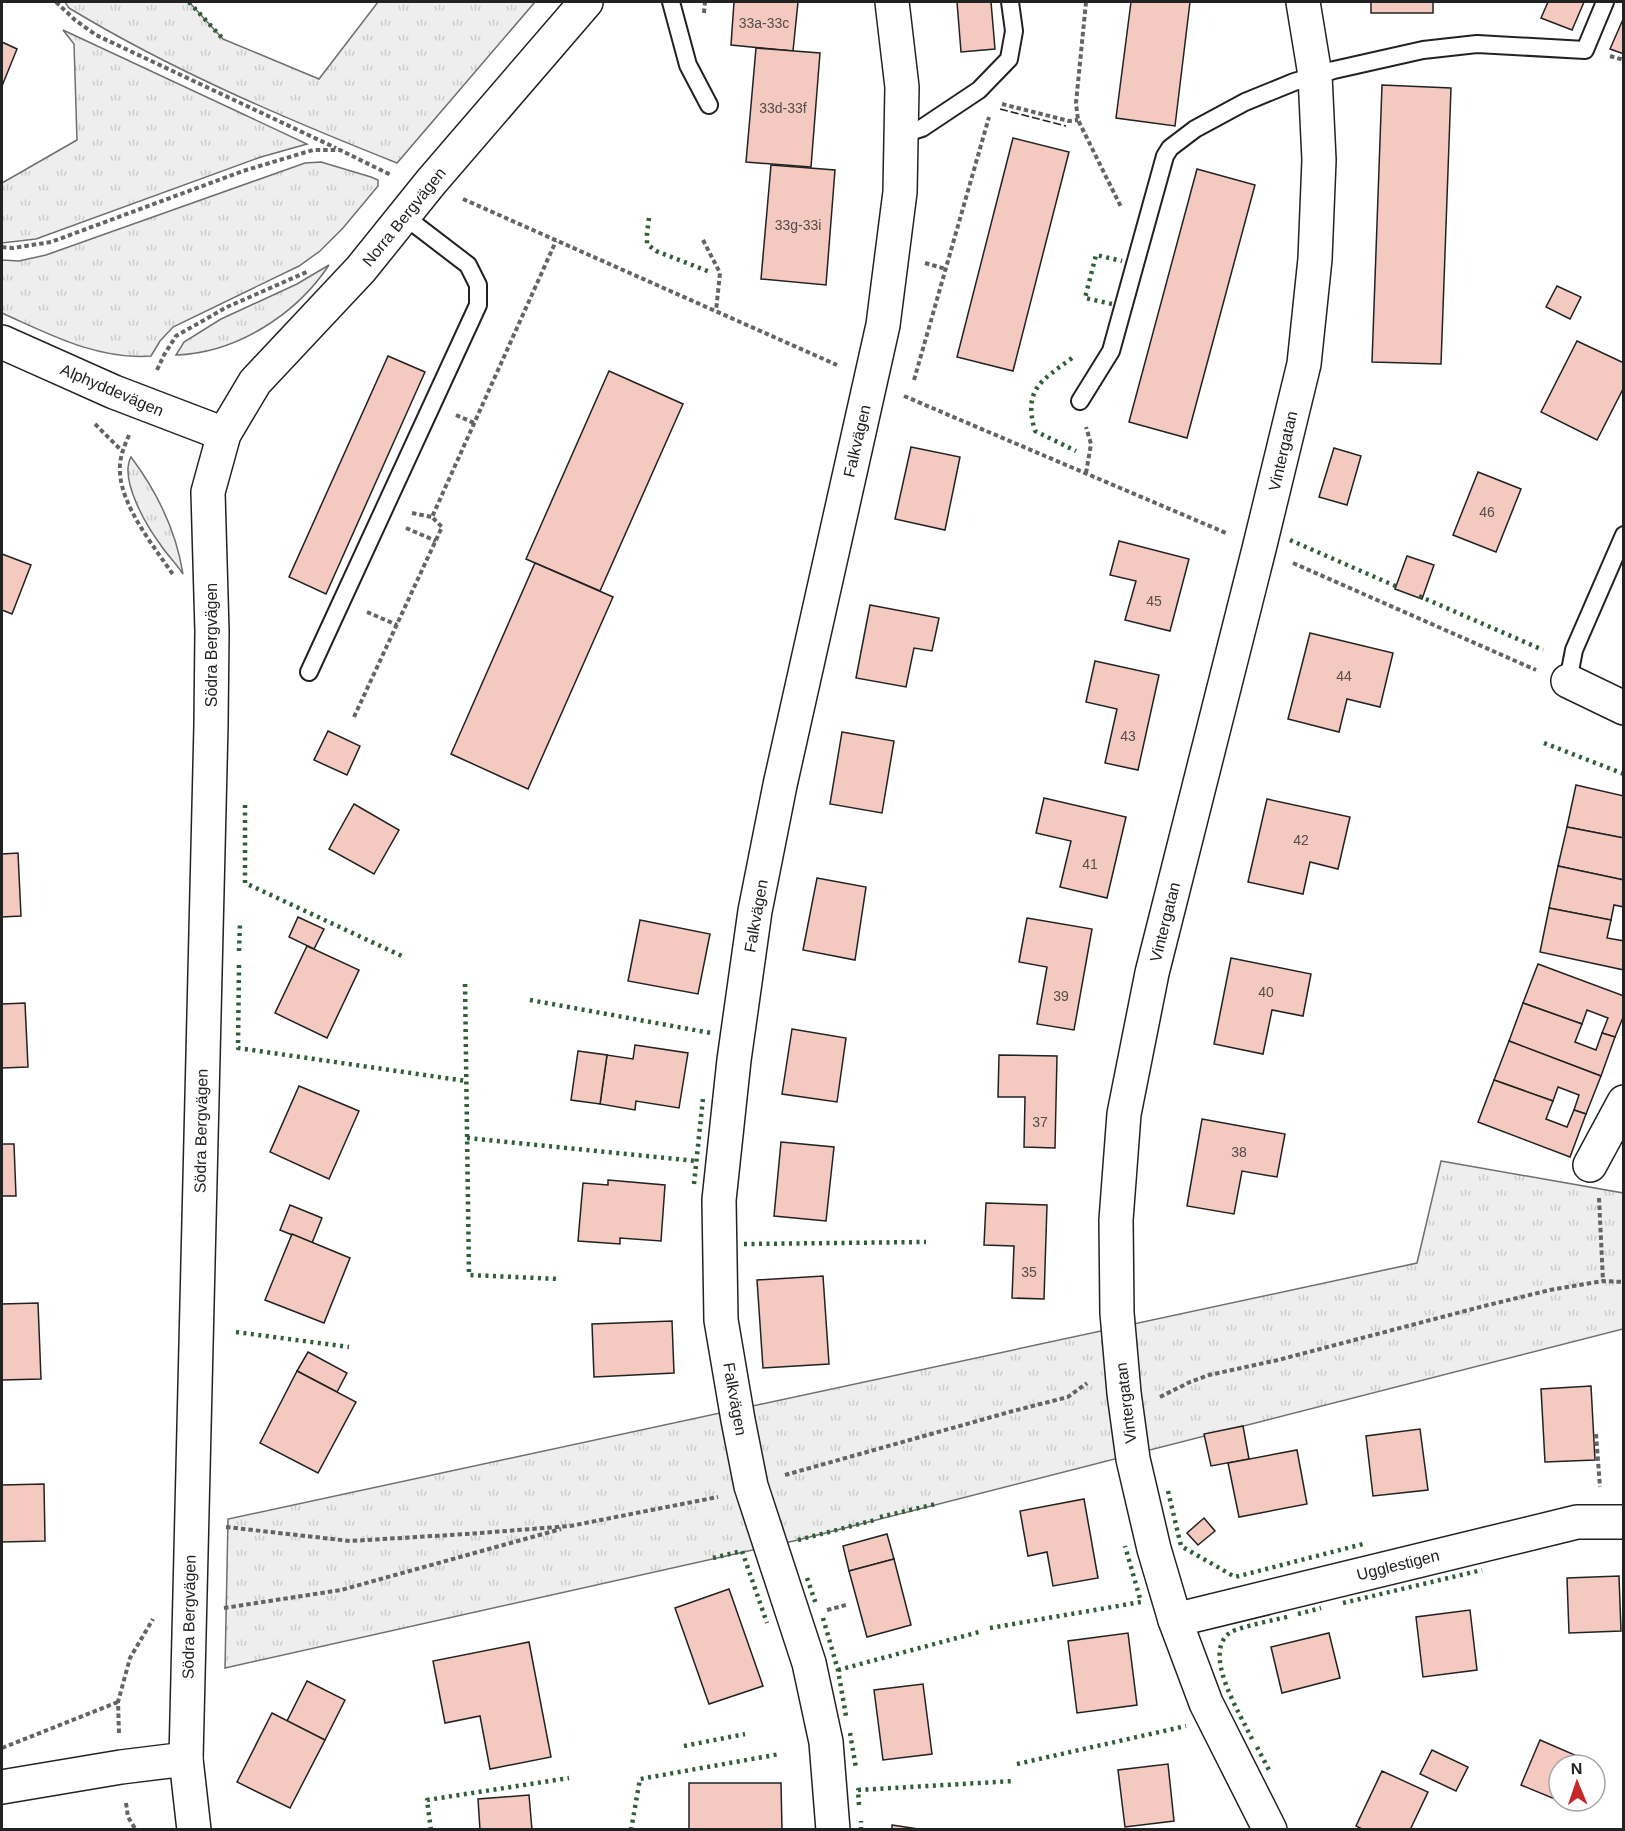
<svg xmlns="http://www.w3.org/2000/svg" width="1625" height="1831" font-family="Helvetica,sans-serif">
  <defs>
    <pattern id="grass-tufts" width="24" height="20" patternUnits="userSpaceOnUse" patternTransform="scale(1.5)"><rect width="24" height="20" fill="#eee"/><path d="M3 7l-1-3M5 7V3M7 7l1-3M15 17l-1-3M17 17v-4M19 17l1-3" fill="none" stroke="#ccc"/></pattern>
  </defs>
  <rect width="100%" height="100%" fill="#fff"/>
  <!-- grass -->
  <g fill="url(#grass-tufts)" stroke="#6f6f6f" stroke-width="1.5">
    <path d="M65,2H189L223,39L319,79L378,2H535L397,163C286,119 171,70 69,8Z"/>
    <path d="M63,30L307,144L261,157L36,239L2,243V183L77,140L74,44Z"/>
    <path d="M321,162L371,177L378,180V186L343,228L320,251L299,266L173,327L160,341L151,356C97,360 49,334 2,313V260L19,261L46,255L305,163Z"/>
    <path d="M329,265C296,315 236,353 176,355L184,342L221,319L297,284Z"/>
    <path d="M131,457C158,493 176,530 183,574C176,563 167,555 160,544C146,525 119,479 131,457Z"/>
    <path d="M1441,1161L1623,1193V1329L798,1540L225,1668L228,1519L1417,1263Z"/>
  </g>
  <!-- building -->
  <g fill="#f3c9c0" stroke="#222" stroke-width="1.5">
    <path d="M734,2H798L793,51L731,45Z"/>
    <path d="M957,2H991L995,49L961,52Z"/>
    <path d="M1131,2H1190L1175,126L1116,118Z"/>
    <rect x="1371" y="2" width="62" height="11"/>
    <path d="M1548,2H1584L1572,30L1541,18Z"/>
    <path d="M1624,17V54L1610,49Z"/>
    <path d="M2,42L17,49L2,86Z"/>
    <path d="M756,48L820,53L811,167L746,162Z"/>
    <path d="M1382,85L1451,88L1441,364L1372,362Z"/>
    <path d="M1013,138L1069,152L1013,371L957,357Z"/>
    <path d="M771,165L835,170L826,285L761,279Z"/>
    <path d="M1197,169L1255,185L1187,438L1129,422Z"/>
    <path d="M1557,286L1581,297L1570,319L1546,307Z"/>
    <path d="M1577,341L1624,363V387L1597,440L1541,412Z"/>
    <path d="M388,356L425,372L326,594L289,577Z"/>
    <path d="M609,371L683,404L600,591L526,559Z"/>
    <path d="M911,447L960,457L945,530L895,519Z"/>
    <path d="M1334,448L1361,456L1347,505L1319,497Z"/>
    <path d="M1478,472L1521,489L1496,552L1453,535Z"/>
    <path d="M1119,541L1189,559L1170,631L1125,620L1136,581L1110,575Z"/>
    <path d="M2,554L31,565L12,614L2,610Z"/>
    <path d="M1407,556L1434,565L1422,599L1395,589Z"/>
    <path d="M535,563L613,597L528,789L451,754Z"/>
    <path d="M870,605L939,618L932,651L914,648L906,687L856,678Z"/>
    <path d="M1310,633L1393,653L1380,707L1347,699L1339,732L1288,719Z"/>
    <path d="M1095,661L1159,675L1138,770L1105,763L1117,709L1086,702Z"/>
    <path d="M328,731L360,746L347,775L314,760Z"/>
    <path d="M842,732L894,741L882,813L830,804Z"/>
    <path d="M1576,785L1624,796V838L1567,827Z"/>
    <path d="M1044,798L1126,817L1107,898L1060,887L1071,841L1036,833Z"/>
    <path d="M1267,799L1350,817L1338,869L1310,862L1303,894L1248,882Z"/>
    <path d="M354,804L399,830L374,874L329,849Z"/>
    <path d="M1567,827L1624,838V880L1558,866Z"/>
    <path d="M18,853L21,916L2,917V854Z"/>
    <path d="M1558,866L1624,880V907L1614,905L1611,920L1549,908Z"/>
    <path d="M817,878L866,887L855,960L803,950Z"/>
    <path d="M1549,908L1611,920L1607,938L1624,941V970L1540,952Z"/>
    <path d="M298,917L324,929L314,949L289,937Z"/>
    <path d="M1027,918L1092,929L1074,1030L1037,1024L1047,967L1019,962Z"/>
    <path d="M640,920L710,934L698,994L628,981Z"/>
    <path d="M307,946L359,970L327,1038L275,1013Z"/>
    <path d="M1231,958L1311,974L1303,1016L1272,1010L1263,1054L1214,1044Z"/>
    <path d="M1538,964L1624,996V1015L1615,1037L1602,1033L1608,1018L1587,1010L1582,1024L1523,1003Z"/>
    <path d="M25,1003L28,1067L2,1068V1004Z"/>
    <path d="M1523,1003L1582,1024L1575,1042L1596,1050L1602,1033L1615,1037L1601,1076L1509,1041Z"/>
    <path d="M792,1029L846,1038L837,1102L782,1094Z"/>
    <path d="M1509,1041L1601,1076L1586,1114L1574,1110L1579,1095L1558,1087L1553,1101L1494,1080Z"/>
    <path d="M635,1045L688,1053L679,1108L636,1101L635,1110L600,1104L607,1055L633,1059Z"/>
    <path d="M578,1051L607,1055L600,1104L571,1100Z"/>
    <path d="M999,1055L1057,1056L1055,1148L1024,1147L1025,1097H998Z"/>
    <path d="M1494,1080L1553,1101L1546,1119L1567,1127L1574,1110L1586,1114L1570,1157L1478,1122Z"/>
    <path d="M299,1086L359,1111L329,1179L270,1152Z"/>
    <path d="M1202,1119L1285,1134L1277,1177L1242,1171L1234,1214L1187,1206Z"/>
    <path d="M781,1142L834,1147L826,1221L774,1216Z"/>
    <path d="M2,1144H14L16,1196H2Z"/>
    <path d="M608,1180L665,1185L661,1241L620,1238V1244L578,1241L583,1183L608,1185Z"/>
    <path d="M986,1203L1047,1205L1044,1299L1012,1298L1014,1246L984,1245Z"/>
    <path d="M290,1205L322,1218L312,1243L280,1230Z"/>
    <path d="M292,1234L350,1258L324,1323L265,1300Z"/>
    <path d="M823,1276L829,1364L763,1368L757,1280Z"/>
    <path d="M38,1303L41,1379L2,1380V1304Z"/>
    <path d="M672,1321L674,1373L594,1377L592,1324Z"/>
    <path d="M308,1352L347,1373L337,1392L297,1371Z"/>
    <path d="M297,1371L356,1402L318,1473L260,1443Z"/>
    <path d="M1591,1386L1595,1460L1545,1462L1541,1389Z"/>
    <path d="M1243,1426L1249,1459L1211,1466L1204,1434Z"/>
    <path d="M1420,1429L1428,1490L1373,1496L1366,1436Z"/>
    <path d="M1297,1450L1307,1504L1239,1517L1228,1463Z"/>
    <path d="M44,1484L45,1541L2,1542V1485Z"/>
    <path d="M1084,1499L1098,1578L1053,1586L1047,1552L1028,1556L1020,1511Z"/>
    <path d="M1204,1518L1215,1531L1198,1545L1187,1533Z"/>
    <path d="M887,1534L894,1559L849,1571L843,1546Z"/>
    <path d="M894,1559L911,1625L867,1637L849,1571Z"/>
    <path d="M1619,1576L1621,1631L1569,1633L1567,1578Z"/>
    <path d="M729,1589L763,1686L709,1704L675,1608Z"/>
    <path d="M1470,1610L1477,1670L1423,1677L1416,1617Z"/>
    <path d="M1128,1633L1137,1705L1077,1713L1068,1641Z"/>
    <path d="M1329,1633L1340,1678L1282,1693L1271,1647Z"/>
    <path d="M529,1642L551,1757L490,1769L480,1716L445,1723L433,1661Z"/>
    <path d="M307,1681L345,1700L325,1740L287,1721Z"/>
    <path d="M923,1684L932,1754L883,1760L874,1690Z"/>
    <path d="M272,1713L325,1740L290,1808L237,1782Z"/>
    <path d="M1540,1740L1598,1765L1595,1771V1765H1559V1801H1582L1579,1809L1521,1785Z"/>
    <path d="M1432,1750L1468,1767L1456,1791L1420,1774Z"/>
    <path d="M1168,1764L1174,1821L1125,1827L1118,1770Z"/>
    <path d="M1382,1771L1428,1792L1410,1830H1364L1356,1826Z"/>
    <path d="M689,1783H781L782,1830H689Z"/>
    <path d="M529,1795L532,1830H480L478,1799Z"/>
    <path d="M892,1825L925,1830H892Z"/>
  </g>
  <g fill="none" stroke-linecap="round" stroke-linejoin="round">
    <!-- lane casing -->
    <g stroke="#222" stroke-width="20">
      <g id="lane">
        <path d="M671,2L688,65L709,105"/>
        <path d="M901,135L922,128L979,90L1009,59L1014,31L1010,2"/>
        <path d="M1080,401L1111,351L1165,156L1170,148L1195,129L1245,102L1294,82L1334,70L1423,50L1477,44L1585,50L1605,2"/>
        <path d="M309,672L478,305V285L468,265L404,216"/>
        <path d="M1568,681L1574,650L1624,535"/>
      </g>
    </g>
    <!-- street casing -->
    <g stroke="#222" stroke-width="36">
      <g id="street">
        <path d="M2,342L114,392L224,434"/>
        <path d="M1568,681L1624,708"/>
        <path d="M1590,1165L1624,1102"/>
        <path d="M1175,1620L1577,1522H1624"/>
        <path d="M2,1787L121,1767L186,1759"/>
        <path d="M833,1830L826,1742L809,1663L751,1486L738,1420L721,1320L719,1200L734,1060L755,911L780,785L883,325L900,192L902,87L892,2"/>
        <path d="M1270,1830L1206,1703L1175,1620L1154,1549L1133,1459L1124,1393L1117,1313L1116,1220L1124,1114L1152,973L1259,549L1304,364L1315,259L1319,160L1315,75L1303,2"/>
      </g>
    </g>
    <!-- secondary casing -->
    <g stroke="#222" stroke-width="36">
      <path id="secondary" d="M194,1830L186,1759L211,725L212,631L208,492L224,434L255,382L361,269L431,182L586,2"/>
    </g>
    <!-- path -->
    <g stroke="#646464" stroke-width="4" stroke-dasharray="4.5 3" stroke-linecap="butt">
      <path d="M56,2L75,20L96,35L336,148"/>
      <path d="M1086,2L1076,103L1078,120L1121,207"/>
      <path d="M704,13L705,2"/>
      <path d="M1610,56L1624,60"/>
      <path d="M1002,104L1069,121L1078,120"/>
      <path d="M463,199L837,365"/>
      <path d="M703,240L720,273L716,311"/>
      <path d="M2,247L13,248L51,242L243,171L313,150H340L391,175"/>
      <path d="M925,263L946,269"/>
      <path d="M157,370L164,355L176,336L227,307L309,271"/>
      <path d="M914,380L989,117"/>
      <path d="M904,396L1226,533"/>
      <path d="M456,415L474,423"/>
      <path d="M95,424L122,451"/>
      <path d="M129,435C124,447 119,458 120,472C121,506 155,548 174,576"/>
      <path d="M1086,473L1091,444L1086,427"/>
      <path d="M412,513L432,517"/>
      <path d="M406,528L436,541"/>
      <path d="M1293,563L1536,670"/>
      <path d="M367,612L397,625"/>
      <path d="M354,717L442,527L432,517L556,241"/>
      <path d="M1599,1198L1603,1281"/>
      <path d="M1160,1397L1190,1382L1209,1375L1278,1360L1484,1306L1550,1290L1603,1281L1624,1282"/>
      <path d="M1596,1434L1600,1487"/>
      <path d="M785,1475L1013,1411L1068,1397L1087,1383"/>
      <path d="M226,1527L350,1541L467,1534L570,1526L718,1497"/>
      <path d="M224,1608L341,1590L561,1529"/>
      <path d="M827,1610L846,1605"/>
      <path d="M119,1733L118,1702L130,1658L153,1619"/>
      <path d="M2,1748L118,1702"/>
      <path d="M126,1803L128,1817L136,1830"/>
    </g>
    <!-- lane -->
    <use href="#lane" stroke="#fff" stroke-width="16"/>
    <!-- street -->
    <use href="#street" stroke="#fff" stroke-width="33"/>
    <!-- secondary -->
    <use href="#secondary" stroke="#fff" stroke-width="33"/>
    <!-- hedge -->
    <g stroke="#2f5e38" stroke-width="4.5" stroke-dasharray="3 4.5" stroke-linecap="butt">
      <path d="M189,2L223,39"/>
      <path d="M649,218L647,233V244L656,251L710,272"/>
      <path d="M1112,304L1085,298L1096,255L1122,261"/>
      <path d="M1072,358C1041,381 1023,389 1035,431L1076,451"/>
      <path d="M1290,540L1400,588"/>
      <path d="M1419,596L1543,650"/>
      <path d="M1544,743L1624,774"/>
      <path d="M245,805V883L404,957"/>
      <path d="M239,951L240,923"/>
      <path d="M239,965L238,1048L466,1081"/>
      <path d="M465,984L469,1275L559,1279"/>
      <path d="M530,1000L711,1033"/>
      <path d="M467,1138L696,1161"/>
      <path d="M694,1184L703,1098"/>
      <path d="M744,1244L926,1242"/>
      <path d="M236,1332L349,1347"/>
      <path d="M1168,1491L1181,1546L1235,1577L1367,1543"/>
      <path d="M880,1517L936,1504"/>
      <path d="M798,1540L875,1520"/>
      <path d="M713,1558L742,1551L767,1623"/>
      <path d="M807,1578L816,1604"/>
      <path d="M1343,1603L1482,1570"/>
      <path d="M1298,1614L1321,1608"/>
      <path d="M823,1618L838,1670L846,1716"/>
      <path d="M990,1628L1141,1602L1125,1546"/>
      <path d="M838,1670L979,1632"/>
      <path d="M850,1733L856,1768"/>
      <path d="M1252,1739C1241,1715 1200,1652 1231,1632C1239,1627 1279,1619 1291,1616"/>
      <path d="M684,1746L745,1734"/>
      <path d="M1257,1747L1270,1772"/>
      <path d="M1017,1764L1186,1726"/>
      <path d="M859,1805L858,1790L1014,1781"/>
      <path d="M431,1830L427,1800L569,1778"/>
      <path d="M631,1830L640,1779L780,1754"/>
      <path d="M861,1830V1821"/>
    </g>
    <!-- fence -->
    <path stroke="#222" stroke-width="1.5" stroke-dasharray="8 3" stroke-linecap="butt" d="M1000,109L1066,126"/>
  </g>
  <g text-anchor="middle" dominant-baseline="central" stroke-width="4.5" stroke-linejoin="round" paint-order="stroke">
    <!-- number labels -->
    <g font-size="14" fill="#564c4a">
      <text x="764" y="23">33a-33c</text>
      <text x="783" y="108">33d-33f</text>
      <text x="798" y="225">33g-33i</text>
      <text x="1487" y="512">46</text>
      <text x="1154" y="601">45</text>
      <text x="1344" y="676">44</text>
      <text x="1128" y="736">43</text>
      <text x="1301" y="840">42</text>
      <text x="1090" y="864">41</text>
      <text x="1266" y="992">40</text>
      <text x="1061" y="996">39</text>
      <text x="1040" y="1122">37</text>
      <text x="1239" y="1152">38</text>
      <text x="1029" y="1272">35</text>
    </g>
    <!-- street labels -->
    <g font-size="16" fill="#222" stroke="#fff">
      <text transform="translate(404 217) rotate(-51)">Norra Bergvägen</text>
      <text transform="translate(112 390) rotate(23)">Alphyddevägen</text>
      <text transform="translate(857 441) rotate(-77)">Falkvägen</text>
      <text transform="translate(1283 451) rotate(-77)">Vintergatan</text>
      <text transform="translate(211 645) rotate(-90)">Södra Bergvägen</text>
      <text transform="translate(756 916) rotate(-80)">Falkvägen</text>
      <text transform="translate(1165 922) rotate(-76)">Vintergatan</text>
      <text transform="translate(201 1131) rotate(-89)">Södra Bergvägen</text>
      <text transform="translate(735 1399) rotate(80)">Falkvägen</text>
      <text transform="translate(1126 1403) rotate(-97)">Vintergatan</text>
      <text transform="translate(1398 1565) rotate(-14)">Ugglestigen</text>
      <text transform="translate(189 1617) rotate(-89)">Södra Bergvägen</text>
    </g>
  </g>
  <!-- border -->
  <rect width="1625" height="1831" fill="none" stroke="#222222" stroke-width="6"/>
  <!-- north arrow -->
  <g transform="translate(1577 1783) rotate(358)"><circle r="28" fill="#ffffff" stroke="#a7a7a7" stroke-width="1.5"/>
  <path d="M0-4.5L10 22L0 15L-10 22Z" fill="#c62828"/>
  <text y="-9" font-size="16" font-weight="bold" text-anchor="middle" fill="#222222">N</text>
  </g>
</svg>
